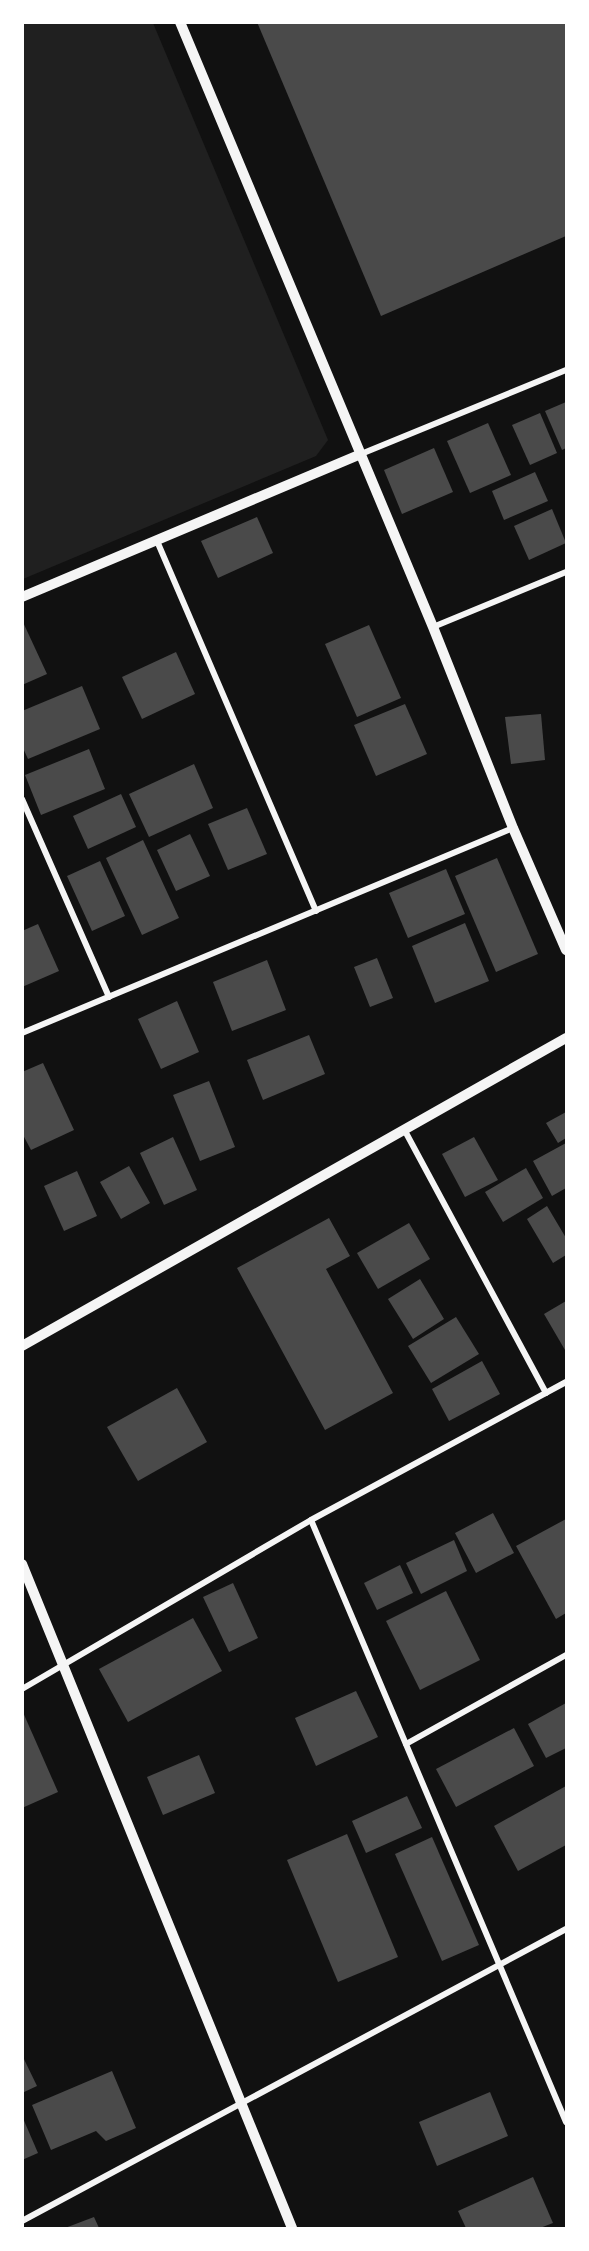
<svg xmlns="http://www.w3.org/2000/svg" width="589" height="2251" font-family="Bitter,serif">
  <rect width="100%" height="100%" fill="#111"/>
  <!-- green -->
  <path fill="#202020" d="M23,22L153,23L328,440L316,456L23,579Z"/>
  <!-- building -->
  <g fill="#4a4a4a">
    <path d="M257,22H566V236L381,316Z"/>
    <path d="M566,402V448L562,450L545,411Z"/>
    <path d="M540,413L557,453L530,465L512,425Z"/>
    <path d="M488,423L511,475L470,493L447,441Z"/>
    <path d="M434,448L453,492L402,514L384,470Z"/>
    <path d="M535,472L548,501L504,520L492,491Z"/>
    <path d="M552,509L566,543L529,560L514,526Z"/>
    <path d="M257,517L273,553L218,578L201,541Z"/>
    <path d="M22,620L47,674L22,685Z"/>
    <path d="M369,625L401,698L357,717L325,644Z"/>
    <path d="M176,652L195,694L142,719L122,677Z"/>
    <path d="M82,686L100,729L28,759L22,746V711Z"/>
    <path d="M405,704L427,754L376,776L354,725Z"/>
    <path d="M541,714L545,760L511,764L505,717Z"/>
    <path d="M89,749L105,789L41,815L25,775Z"/>
    <path d="M194,764L213,808L149,837L129,794Z"/>
    <path d="M121,794L136,827L88,849L73,816Z"/>
    <path d="M247,808L267,854L228,870L208,824Z"/>
    <path d="M190,834L210,876L176,891L157,850Z"/>
    <path d="M143,840L179,918L142,935L106,858Z"/>
    <path d="M497,858L538,954L496,972L455,876Z"/>
    <path d="M100,861L125,916L92,931L67,876Z"/>
    <path d="M446,869L465,914L408,938L389,893Z"/>
    <path d="M465,923L489,981L435,1003L412,946Z"/>
    <path d="M38,924L59,971L22,987V931Z"/>
    <path d="M377,958L393,998L370,1007L354,967Z"/>
    <path d="M267,960L286,1010L232,1031L213,982Z"/>
    <path d="M177,1001L199,1052L161,1069L138,1019Z"/>
    <path d="M309,1035L325,1074L263,1100L247,1060Z"/>
    <path d="M43,1063L74,1130L31,1150L22,1133V1072Z"/>
    <path d="M209,1081L235,1147L200,1161L173,1095Z"/>
    <path d="M566,1112V1138L558,1143L546,1123Z"/>
    <path d="M173,1137L197,1190L164,1205L140,1153Z"/>
    <path d="M474,1137L498,1180L465,1197L442,1154Z"/>
    <path d="M566,1143V1188L552,1196L533,1161Z"/>
    <path d="M129,1166L150,1203L121,1219L100,1182Z"/>
    <path d="M526,1168L543,1198L503,1222L485,1192Z"/>
    <path d="M77,1171L97,1216L64,1231L44,1186Z"/>
    <path d="M547,1206L566,1238V1255L553,1263L527,1219Z"/>
    <path d="M329,1218L350,1256L326,1269L393,1393L325,1430L237,1268Z"/>
    <path d="M409,1223L430,1259L378,1289L357,1253Z"/>
    <path d="M420,1279L444,1319L413,1339L388,1299Z"/>
    <path d="M566,1301V1349L565,1350L544,1314Z"/>
    <path d="M456,1317L479,1354L431,1383L408,1346Z"/>
    <path d="M482,1361L500,1394L449,1421L432,1389Z"/>
    <path d="M177,1388L207,1442L138,1481L107,1427Z"/>
    <path d="M493,1513L514,1553L476,1573L455,1533Z"/>
    <path d="M566,1519V1613L556,1619L516,1546Z"/>
    <path d="M454,1540L467,1571L421,1594L406,1563Z"/>
    <path d="M400,1565L413,1593L377,1610L364,1583Z"/>
    <path d="M233,1583L258,1638L229,1652L203,1597Z"/>
    <path d="M446,1591L480,1660L420,1690L386,1621Z"/>
    <path d="M193,1618L222,1671L128,1722L99,1669Z"/>
    <path d="M356,1691L378,1737L316,1766L295,1718Z"/>
    <path d="M566,1703V1748L546,1758L528,1724Z"/>
    <path d="M22,1710L58,1792L22,1808Z"/>
    <path d="M514,1728L534,1766L456,1807L436,1769Z"/>
    <path d="M199,1755L215,1793L163,1815L147,1777Z"/>
    <path d="M566,1786V1845L518,1871L494,1826Z"/>
    <path d="M407,1796L422,1828L366,1853L352,1821Z"/>
    <path d="M347,1834L398,1957L338,1982L287,1860Z"/>
    <path d="M432,1837L479,1945L442,1961L395,1854Z"/>
    <path d="M22,2055L37,2086L22,2093Z"/>
    <path d="M112,2071L136,2128L106,2141L96,2131L51,2150L32,2105Z"/>
    <path d="M490,2092L508,2136L437,2166L419,2122Z"/>
    <path d="M22,2116L38,2153L22,2160Z"/>
    <path d="M533,2177L553,2223L540,2228H466L458,2211Z"/>
    <path d="M94,2217L99,2228H65Z"/>
  </g>
  <g fill="none" stroke-linecap="round" stroke-linejoin="round">
    <!-- minor -->
    <g stroke="#f5f5f5" stroke-width="6">
      <path d="M361,454L566,370"/>
      <path d="M157,541L316,911"/>
      <path d="M433,627L566,572"/>
      <path d="M22,799L109,997"/>
      <path d="M22,1033L513,828"/>
      <path d="M405,1131L546,1393"/>
      <path d="M311,1520L566,2122"/>
      <path d="M22,1689L311,1520L566,1382"/>
      <path d="M406,1744L566,1655"/>
      <path d="M22,2221L566,1929"/>
    </g>
    <!-- tertiary -->
    <g stroke="#f5f5f5" stroke-width="10">
      <path d="M180,22L433,627L513,828L566,950"/>
      <path d="M22,597L361,454"/>
      <path d="M22,1346L566,1038"/>
      <path d="M22,1564L292,2228"/>
    </g>
  </g>
  <!-- border -->
  <rect width="589" height="2251" fill="none" stroke="#ffffff" stroke-width="48"/>
</svg>
